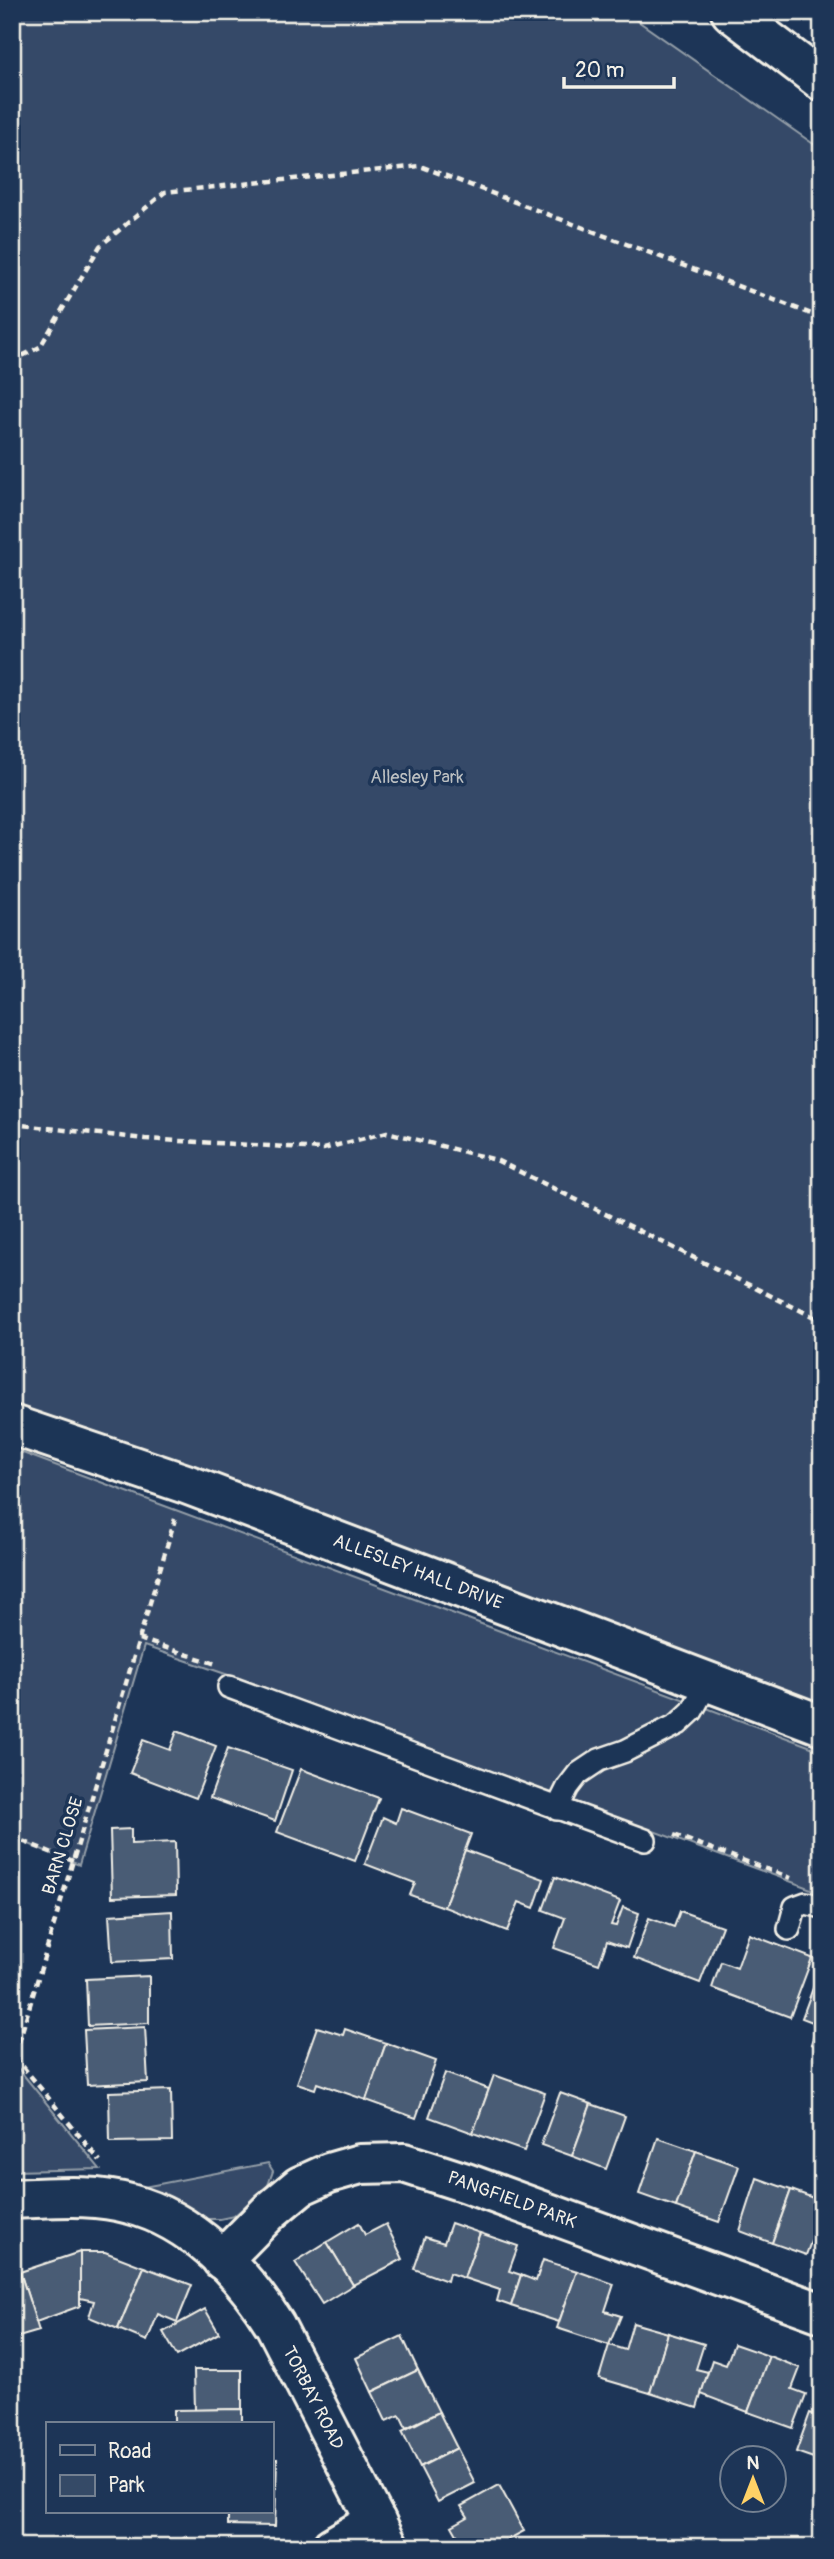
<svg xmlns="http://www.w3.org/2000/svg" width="834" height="2559" font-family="Pangolin,sans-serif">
  <rect width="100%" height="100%" fill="#1d3557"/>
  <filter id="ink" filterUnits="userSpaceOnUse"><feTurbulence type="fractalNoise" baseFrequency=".0143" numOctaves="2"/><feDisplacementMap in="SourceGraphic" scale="14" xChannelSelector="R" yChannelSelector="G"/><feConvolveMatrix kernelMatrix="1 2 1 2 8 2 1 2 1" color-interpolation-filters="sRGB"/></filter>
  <g filter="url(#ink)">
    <!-- green -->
    <g fill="#354a67" stroke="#949ea8" stroke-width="2">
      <path d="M12,12H625L822,150V1707L587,1619L268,1494L12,1404Z"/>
      <path d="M12,1449L822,1751V1893L243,1680L144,1646L79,1865L12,1837Z"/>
      <path d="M17,2067L100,2169L12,2171V2083Z"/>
      <path d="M268,2163L273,2171L267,2188L234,2216L220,2219H204L128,2190Z"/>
    </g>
    <!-- building -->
    <g fill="#485b74" stroke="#f4f1e8" stroke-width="2">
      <path d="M177,1731L216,1746L196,1798L130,1773L143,1740L170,1750Z"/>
      <path d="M228,1748L292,1770L275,1821L210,1798Z"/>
      <path d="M301,1769L379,1798L355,1861L277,1832Z"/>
      <path d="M401,1808L471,1834L444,1907L410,1895L415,1883L365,1864L383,1817L396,1823Z"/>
      <path d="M131,1829V1844L175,1842L176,1895L112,1897L110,1830Z"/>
      <path d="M465,1850L544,1879L534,1908L519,1902L507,1931L444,1907Z"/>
      <path d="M555,1877L620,1901L611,1925L616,1926L623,1907L639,1913L627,1948L607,1941L599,1964L554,1948L565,1918L543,1910Z"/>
      <path d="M172,1911L173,1959L112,1962L109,1915Z"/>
      <path d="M680,1911L722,1926L700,1983L634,1958L649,1918L674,1927Z"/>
      <path d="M749,1934L812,1958L790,2017L712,1988L721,1962L737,1968Z"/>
      <path d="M149,1976V2023L88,2026L86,1979Z"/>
      <path d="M816,1980L822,1982V2048L811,2044L818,2024L802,2018Z"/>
      <path d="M145,2027L148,2082L87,2085L84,2030Z"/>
      <path d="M317,2027L343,2035L345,2029L386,2043L366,2100L317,2083L315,2089L297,2083Z"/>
      <path d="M386,2043L436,2061L416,2118L366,2100Z"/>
      <path d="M445,2073L489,2089L473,2133L429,2117Z"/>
      <path d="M494,2075L545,2093L524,2151L473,2133Z"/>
      <path d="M171,2090L172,2141L110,2142L109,2092Z"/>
      <path d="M560,2093L591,2104L572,2156L541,2145Z"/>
      <path d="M591,2104L625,2116L606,2169L572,2156Z"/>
      <path d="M658,2138L696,2151L676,2207L639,2194Z"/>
      <path d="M696,2151L739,2166L719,2222L676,2207Z"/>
      <path d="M757,2178L791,2190L772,2243L740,2231Z"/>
      <path d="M791,2190L822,2201V2212L806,2255L772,2243Z"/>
      <path d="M359,2223L365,2235L386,2224L403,2259L353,2285L327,2242Z"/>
      <path d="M451,2223L480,2233L464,2278L449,2273L447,2281L414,2269L425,2237L444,2243Z"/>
      <path d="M480,2233L518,2246L509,2271L521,2275L511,2306L497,2301L500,2290L464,2278Z"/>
      <path d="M327,2242L353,2285L322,2304L295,2262Z"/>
      <path d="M80,2252H105L144,2267L118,2329L89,2317L94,2301L80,2298Z"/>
      <path d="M80,2252V2306L36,2322L20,2272Z"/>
      <path d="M543,2260L577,2271L559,2322L511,2306L521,2275L536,2281Z"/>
      <path d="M144,2267L192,2285L177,2322L158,2314L147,2341L118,2329Z"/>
      <path d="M577,2271L614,2284L605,2311L621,2316L609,2345L557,2328Z"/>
      <path d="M20,2272L39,2331L12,2339V2274Z"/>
      <path d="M205,2309L219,2333L177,2356L163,2332Z"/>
      <path d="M633,2323L668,2333L650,2393L599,2378L609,2345L625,2350Z"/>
      <path d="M668,2333L704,2344L696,2369L708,2372L697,2408L650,2393Z"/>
      <path d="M402,2336L418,2370L372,2392L356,2358Z"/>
      <path d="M734,2344L769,2356L748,2412L701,2394L712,2360L726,2365Z"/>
      <path d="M769,2356L800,2368L792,2389L806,2394L793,2428L748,2412Z"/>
      <path d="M194,2370H242V2409L195,2410Z"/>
      <path d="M418,2370L439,2412L406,2428L400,2415L386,2421L372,2392Z"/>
      <path d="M242,2409V2424H174V2410Z"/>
      <path d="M822,2409V2461L796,2452L810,2413L819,2416Z"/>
      <path d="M439,2412L457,2448L420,2467L402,2431Z"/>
      <path d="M457,2448L475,2483L438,2502L420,2467Z"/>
      <path d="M271,2459H277L276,2493H271Z"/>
      <path d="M499,2485L524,2531L494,2547H464L452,2526L468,2517L461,2506Z"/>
      <path d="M271,2493H276L275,2526L228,2525V2512H271Z"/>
      <path d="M187,2536L193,2547H170Z"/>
    </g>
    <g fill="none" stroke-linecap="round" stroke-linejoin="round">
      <!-- service casing -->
      <g stroke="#f4f1e8" stroke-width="26">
        <g id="service">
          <path d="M229,1687L645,1840"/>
          <path d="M557,1809L568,1787L578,1774L599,1760L625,1751L678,1724L692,1711L708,1682"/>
          <path d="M789,1929L795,1907L806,1903L822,1907"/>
        </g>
      </g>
      <!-- minor casing -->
      <g stroke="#f4f1e8" stroke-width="44">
        <g id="minor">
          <path d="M12,1425L186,1484L822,1725"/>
          <path d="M12,2199C51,2198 92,2193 130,2204C192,2220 242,2272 275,2325L389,2547"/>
          <path d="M222,2260L270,2211L300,2186L329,2173L360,2164L404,2163L466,2183L822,2313"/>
          <path d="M332,2547L376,2521"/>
        </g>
      </g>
      <!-- trunk casing -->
      <g stroke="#f4f1e8" stroke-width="44">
        <path id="trunk" d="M731,12L822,81"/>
      </g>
      <!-- path -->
      <g stroke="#f4f1e8" stroke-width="4.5" stroke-dasharray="7 5" stroke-linecap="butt">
        <path d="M12,361L40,347L100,246L165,192L420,166L822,318"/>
        <path d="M12,1124L145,1139L323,1149L387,1132L496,1160L822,1321"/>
        <path d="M139,1639L216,1664"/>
        <path d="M674,1835L791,1878"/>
        <path d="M12,1837L73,1861"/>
        <path d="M15,2057L100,2161"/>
        <path d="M12,2065L175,1519"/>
      </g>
      <!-- service -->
      <use href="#service" stroke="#1d3557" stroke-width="21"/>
      <!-- minor -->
      <use href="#minor" stroke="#1d3557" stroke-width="38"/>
      <!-- trunk -->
      <use href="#trunk" stroke="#1d3557" stroke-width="38"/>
    </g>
  </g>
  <g text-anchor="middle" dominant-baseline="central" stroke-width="7" stroke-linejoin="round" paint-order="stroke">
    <!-- park labels -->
    <g font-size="18" fill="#bbbfc1" stroke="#1d3557">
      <text x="417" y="777">Allesley Park</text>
    </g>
    <!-- street labels -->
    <g font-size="18" fill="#f4f1e8" stroke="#1d3557">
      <text transform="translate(418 1572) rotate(21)">ALLESLEY HALL DRIVE</text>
      <text transform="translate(63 1846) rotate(-73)">BARN CLOSE</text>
      <text transform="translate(512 2200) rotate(20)">PANGFIELD PARK</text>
      <text transform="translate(313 2398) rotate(63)">TORBAY ROAD</text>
    </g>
  </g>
  <!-- margin -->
  <rect width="834" height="2559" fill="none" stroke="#1d3557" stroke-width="42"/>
  <rect x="21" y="21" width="792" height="2517" fill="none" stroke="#f4f1e8" stroke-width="2.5" filter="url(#ink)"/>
  <!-- legend -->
  <rect x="46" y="2422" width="228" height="91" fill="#1d3557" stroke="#738091" stroke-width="2"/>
  <rect x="60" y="2445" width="35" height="10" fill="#1d3557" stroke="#738091" stroke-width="2"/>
  <text x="108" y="2458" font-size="21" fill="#f4f1e8">Road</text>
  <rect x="60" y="2475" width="35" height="21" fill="#354a67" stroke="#738091" stroke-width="2"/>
  <text x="108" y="2492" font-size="21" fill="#f4f1e8">Park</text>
  <!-- north arrow -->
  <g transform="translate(753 2479)"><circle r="33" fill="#1d3557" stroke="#738091" stroke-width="2"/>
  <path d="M0-5L12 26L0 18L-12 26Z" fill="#ffd166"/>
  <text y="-10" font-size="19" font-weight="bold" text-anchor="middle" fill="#f4f1e8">N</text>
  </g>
  <!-- scale -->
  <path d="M564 77v10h110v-10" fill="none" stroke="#f4f1e8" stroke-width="3.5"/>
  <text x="575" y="77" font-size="21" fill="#f4f1e8" stroke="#1d3557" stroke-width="5" paint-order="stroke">20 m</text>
</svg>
